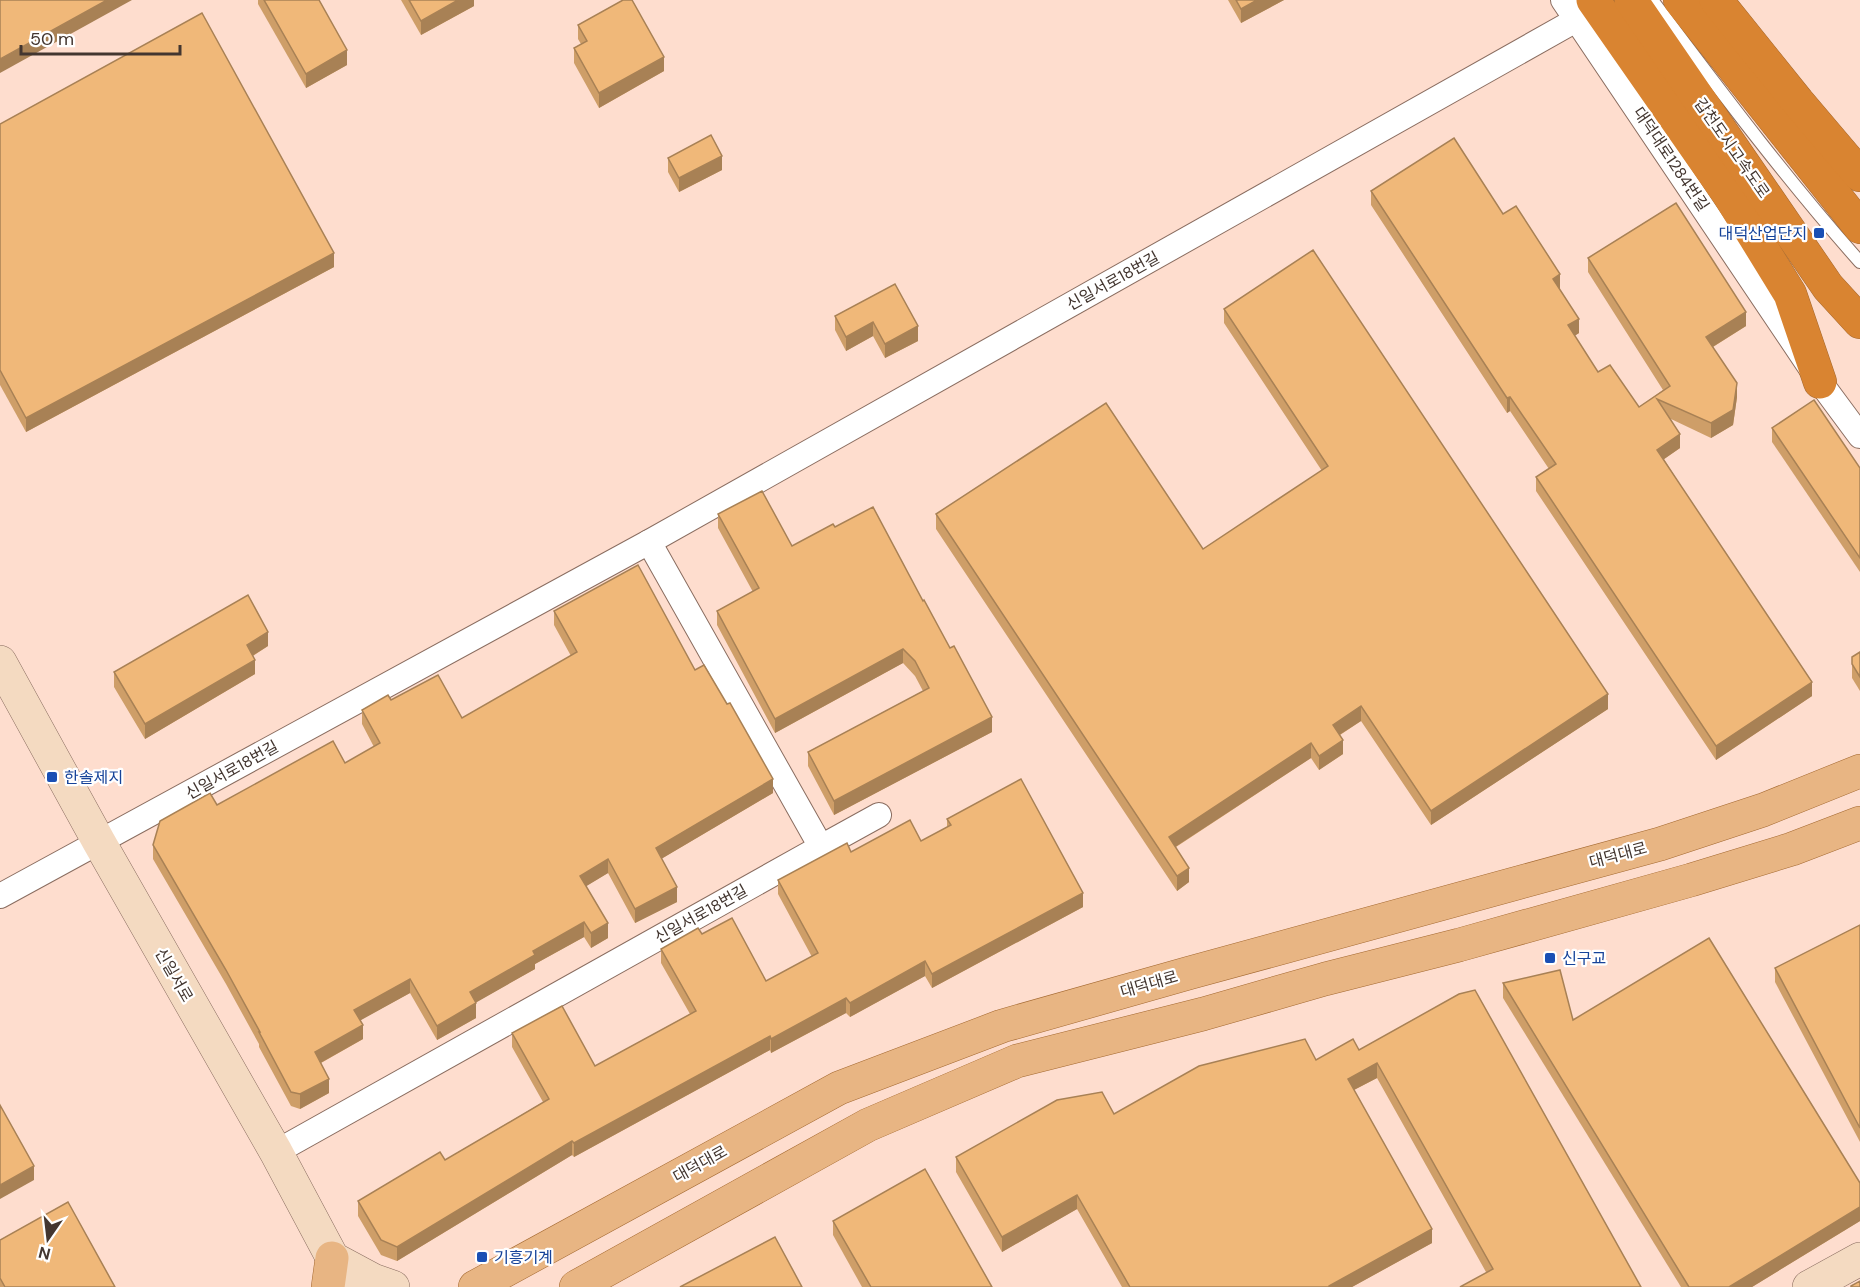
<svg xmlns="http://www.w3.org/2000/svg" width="1860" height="1287" font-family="'DM Sans','Noto Sans KR',sans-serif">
  <rect width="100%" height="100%" fill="#feddce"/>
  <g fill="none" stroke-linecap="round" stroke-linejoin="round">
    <!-- lane casing -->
    <g stroke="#8a6d60" stroke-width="14">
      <path id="lane" d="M1652,0C1719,89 1786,179 1860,262"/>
    </g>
    <!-- street casing -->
    <g stroke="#8a6d60" stroke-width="26">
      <g id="street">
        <path d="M1563,0L1820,382L1860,436"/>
        <path d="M821,847L879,815"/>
        <path d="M0,896L649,542L1576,20"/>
        <path d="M276,1152L821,847L649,542"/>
      </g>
    </g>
    <!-- secondary casing -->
    <g stroke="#8a6d60" stroke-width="34">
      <g id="secondary">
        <path d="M0,662L99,842L276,1152L348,1287"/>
        <path d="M332,1258L373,1280L393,1287"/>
        <path d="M1809,1287L1860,1259"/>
      </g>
    </g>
    <!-- primary casing -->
    <g stroke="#a46931" stroke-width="34">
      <g id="primary">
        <path d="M328,1287L332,1258"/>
        <path d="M475,1287L839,1088L1002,1026L1189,973L1660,844L1763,810L1860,771"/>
        <path d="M576,1287L868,1125L1017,1061L1203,1014L1325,979L1459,945L1691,880L1792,849L1860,823"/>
      </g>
    </g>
    <!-- highway casing -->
    <g stroke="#a46931" stroke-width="34">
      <g id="highway">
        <path d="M1593,0L1729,195L1790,294L1820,382"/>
        <path d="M1631,0L1828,287L1860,322"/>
        <path d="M1680,0L1860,227"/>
        <path d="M1716,0L1798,102L1860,175"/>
      </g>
    </g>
    <!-- lane -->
    <use href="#lane" stroke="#fff" stroke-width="12"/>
    <!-- street -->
    <use href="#street" stroke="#fff" stroke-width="24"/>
    <!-- secondary -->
    <use href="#secondary" stroke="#f4dac1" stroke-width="33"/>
    <!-- primary -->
    <use href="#primary" stroke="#e8b583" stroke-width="33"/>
    <!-- highway -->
    <use href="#highway" stroke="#d98431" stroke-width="33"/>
  </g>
  <!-- wall -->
  <g fill="#ce9e68">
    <path d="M258,0H319L347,65L306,88L258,4Z"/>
    <path d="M401,0H474V6L421,35Z"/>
    <path d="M1228,0H1284L1241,23Z"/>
    <path d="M578,25L664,71L599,108L574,63V48L581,44L578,39Z"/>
    <path d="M0,124L334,267L26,432L0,385Z"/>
    <path d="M668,158L722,170L679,192L668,172Z"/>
    <path d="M1371,191L1503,214L1560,288L1559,289L1579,333L1574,336L1598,372L1639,407L1663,390L1588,272V258L1746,326L1713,347L1737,397L1733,425L1711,438L1671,419L1680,448L1664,459L1812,696L1716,760L1536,491V477L1549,469L1510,411L1507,413L1371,205Z"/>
    <path d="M895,284L918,341L885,358L873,336L846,351L835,330V316Z"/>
    <path d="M1224,309L1608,709L1431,825L1361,721L1340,735L1343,754L1319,770L1311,758L1176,847L1189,882L1177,891L936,529V514L1203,549L1322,471L1224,323Z"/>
    <path d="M1772,428L1860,468V572L1772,442Z"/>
    <path d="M718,514L792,546L992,732L834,815L808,766V752L923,691L915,676L903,663L775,733L717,625V611L753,592L718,528Z"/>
    <path d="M554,611L695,670L773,793L661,859L677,902L635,923L608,873L586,886L608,938L591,948L584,937L535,964V969L476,1002V1018L437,1040L410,993L360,1020L363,1039L321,1063L329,1093L300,1109L291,1106L259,1047V1044L226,984L153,859V845L217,805L345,763L374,747L362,724V710L391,700L462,718L571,656L554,625Z"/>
    <path d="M268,646L253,656L255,674L145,739L114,687V672Z"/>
    <path d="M1860,652V691L1852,678V657Z"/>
    <path d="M947,819L1083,907L932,988L925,976L850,1017L846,1013L771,1053L770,1050L574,1157L572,1155L397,1261L381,1255L358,1216V1201L445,1160L543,1102L512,1047V1033L595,1066L690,1014L661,963V949L702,934L766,981L812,957L778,894V880L851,852L921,841L947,827Z"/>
    <path d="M1860,925V1142L1775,982V968Z"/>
    <path d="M1503,983L1573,1020L1860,1183V1221L1752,1287H1681L1503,998Z"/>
    <path d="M1459,994L1641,1287L1486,1272L1377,1078L1354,1090L1432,1243L1352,1287H1122L1077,1209L1002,1252L956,1172V1157L1316,1060L1359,1050Z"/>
    <path d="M833,1221L992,1287H862L833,1235Z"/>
    <path d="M0,1240L115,1287H0Z"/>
  </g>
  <!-- shaded-wall -->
  <g fill="#a88155">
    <path d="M107,0H132L0,73V59Z"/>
    <path d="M458,0H474V6L421,35V21Z"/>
    <path d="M1257,0H1284L1241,23V9Z"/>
    <path d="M347,50V65L306,88V74Z"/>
    <path d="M664,57V71L599,108V93Z"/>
    <path d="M722,156V170L679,192V178Z"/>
    <path d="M334,253V267L26,432V418Z"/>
    <path d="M1560,274V288L1553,293V279Z"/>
    <path d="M1746,312V326L1706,351V337Z"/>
    <path d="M1579,319V333L1568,340V325Z"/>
    <path d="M873,322V336L846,351V337Z"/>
    <path d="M918,326V341L885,358V344Z"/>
    <path d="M1737,383V397L1733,425L1711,438V423Z"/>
    <path d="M1510,397V411L1507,413V398Z"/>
    <path d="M1680,434V448L1657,464V450Z"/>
    <path d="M268,632V646L247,659V645Z"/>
    <path d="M903,649V663L775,733V719Z"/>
    <path d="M255,660V674L145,739V724Z"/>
    <path d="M1812,682V696L1716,760V746Z"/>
    <path d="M1608,694V709L1431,825V811Z"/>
    <path d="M1361,706V721L1333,739V725Z"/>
    <path d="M992,717V732L834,815V801Z"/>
    <path d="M1343,740V754L1319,770V756Z"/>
    <path d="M1311,743V758L1169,851V837Z"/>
    <path d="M773,779V793L656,862V848Z"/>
    <path d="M608,859V873L580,890V876Z"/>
    <path d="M1189,868V882L1177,891V876Z"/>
    <path d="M677,887V902L635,923V909Z"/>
    <path d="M1083,893V907L932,988V974Z"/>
    <path d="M584,922V937L535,964V969L470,1006V992L533,951Z"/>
    <path d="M608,923V938L591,948V933Z"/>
    <path d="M925,961V976L850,1017V1003Z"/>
    <path d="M410,979V993L354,1024V1010Z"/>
    <path d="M846,998V1013L771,1053V1039Z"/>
    <path d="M476,1003V1018L437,1040V1026Z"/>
    <path d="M363,1025V1039L315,1066V1052Z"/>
    <path d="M770,1036V1050L574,1157V1143Z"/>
    <path d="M1377,1063V1078L1348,1093V1079Z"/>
    <path d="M329,1079V1093L300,1109V1094Z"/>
    <path d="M572,1141V1155L397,1261V1247Z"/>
    <path d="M34,1166V1180L0,1199V1185Z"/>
    <path d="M1077,1195V1209L1002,1252V1237Z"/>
    <path d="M1860,1207V1221L1752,1287H1729Z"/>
    <path d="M1432,1229V1243L1352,1287H1329V1286Z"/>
  </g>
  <!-- building -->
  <g fill="#f0b879" stroke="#a88155" stroke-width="1.5">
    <path d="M0,0H107L0,59Z"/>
    <path d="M264,0H319L347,50L306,74Z"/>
    <path d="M409,0H458L421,21Z"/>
    <path d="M623,0H632L664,57L599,93L574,48L587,41L578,25Z"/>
    <path d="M1236,0H1257L1241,9Z"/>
    <path d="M202,13L334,253L26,418L0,370V124Z"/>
    <path d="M711,135L722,156L679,178L668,158Z"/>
    <path d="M1454,138L1503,214L1516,206L1560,274L1553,279L1579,319L1568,325L1598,372L1610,365L1639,407L1670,386L1588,258L1676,203L1746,312L1706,337L1737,383L1733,410L1711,423L1657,399L1680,434L1657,450L1812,682L1716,746L1536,477L1556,464L1510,397L1507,398L1371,191Z"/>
    <path d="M1313,250L1608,694L1431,811L1361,706L1333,725L1343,740L1319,756L1311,743L1169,837L1189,868L1177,876L936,514L1106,403L1203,549L1328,466L1224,309Z"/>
    <path d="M895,284L918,326L885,344L873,322L846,337L835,316Z"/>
    <path d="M1814,400L1860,468V558L1772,428Z"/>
    <path d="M762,491L792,546L833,524L835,527L873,507L923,601L924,600L950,648L954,646L992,717L834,801L808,752L929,688L915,661L903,649L775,719L717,611L759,588L718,514Z"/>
    <path d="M638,565L695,670L704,665L727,704L730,703L773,779L656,848L677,887L635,909L608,859L580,876L608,923L591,933L584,922L533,951L535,955L470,992L476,1003L437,1026L410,979L354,1010L363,1025L315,1052L329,1079L300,1094L291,1092L259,1032H260L226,970L153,845L160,821L210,793L217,805L333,741L345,763L380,743L362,710L388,695L391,700L438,675L462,718L577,652L554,611Z"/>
    <path d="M248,595L268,632L247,645L255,660L145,724L114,672Z"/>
    <path d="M1860,652V677L1852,664V657Z"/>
    <path d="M1021,779L1083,893L932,974L925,961L850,1003L846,998L771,1039L770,1036L574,1143L572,1141L397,1247L381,1240L358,1201L440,1152L445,1160L549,1099L512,1033L562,1006L595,1066L696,1011L661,949L698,928L702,934L732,918L766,981L818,953L778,880L847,843L851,852L910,820L921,841L951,825L947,819Z"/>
    <path d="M1860,925V1128L1775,968Z"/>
    <path d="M1709,938L1860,1183V1207L1729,1287H1689L1503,983L1560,970L1573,1020Z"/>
    <path d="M1475,990L1641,1287H1460L1493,1269L1377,1063L1348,1079L1432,1229L1329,1286V1287H1130L1077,1195L1002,1237L956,1157L1057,1100L1102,1092L1114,1114L1199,1066L1305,1039L1316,1060L1353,1039L1359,1050L1459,994Z"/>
    <path d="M0,1105L34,1166L0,1185Z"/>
    <path d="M925,1169L992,1287H871L833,1221Z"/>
    <path d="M68,1202L115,1287H5L0,1278V1240Z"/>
    <path d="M775,1237L802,1287H680Z"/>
    <path d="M1860,1281V1287H1851V1286Z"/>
  </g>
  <!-- markers -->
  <g fill="#1a4fb4" stroke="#fff" stroke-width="2">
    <rect x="1813" y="227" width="12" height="12" rx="3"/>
    <rect x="46" y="771" width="12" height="12" rx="3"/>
    <rect x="1544" y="952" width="12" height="12" rx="3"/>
    <rect x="476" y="1251" width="12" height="12" rx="3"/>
  </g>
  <g text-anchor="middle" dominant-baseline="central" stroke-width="4.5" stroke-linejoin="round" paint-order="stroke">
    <!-- street labels -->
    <g font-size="16" fill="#433630" stroke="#fff">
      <text transform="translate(1732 148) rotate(55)">갑천도시고속도로</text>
      <text transform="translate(1671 159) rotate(56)">대덕대로1284번길</text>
      <text transform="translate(1113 281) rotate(-29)">신일서로18번길</text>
      <text transform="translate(232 770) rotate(-29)">신일서로18번길</text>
      <text transform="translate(1618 855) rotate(-15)">대덕대로</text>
      <text transform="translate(701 914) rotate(-29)">신일서로18번길</text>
      <text transform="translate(174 975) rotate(60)">신일서로</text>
      <text transform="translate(1149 984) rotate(-16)">대덕대로</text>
      <text transform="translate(700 1164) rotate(-29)">대덕대로</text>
    </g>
    <!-- transit labels -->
    <g font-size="16" fill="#164399" stroke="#fff" text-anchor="start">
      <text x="1807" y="233" text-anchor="end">대덕산업단지</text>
      <text x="64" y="777">한솔제지</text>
      <text x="1562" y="958">신구교</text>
      <text x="494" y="1257">기흥기계</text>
    </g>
  </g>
  <!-- north arrow -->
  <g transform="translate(48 1239) rotate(194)" stroke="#ffffff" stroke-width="4.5" paint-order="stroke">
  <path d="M0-4.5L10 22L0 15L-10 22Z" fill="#433630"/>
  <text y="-9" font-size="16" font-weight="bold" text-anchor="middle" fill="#433630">N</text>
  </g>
  <!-- scale -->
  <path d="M21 45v9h159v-9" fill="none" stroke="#433630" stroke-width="3"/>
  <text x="30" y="45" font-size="18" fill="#433630" stroke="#ffffff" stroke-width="4.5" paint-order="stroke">50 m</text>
</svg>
